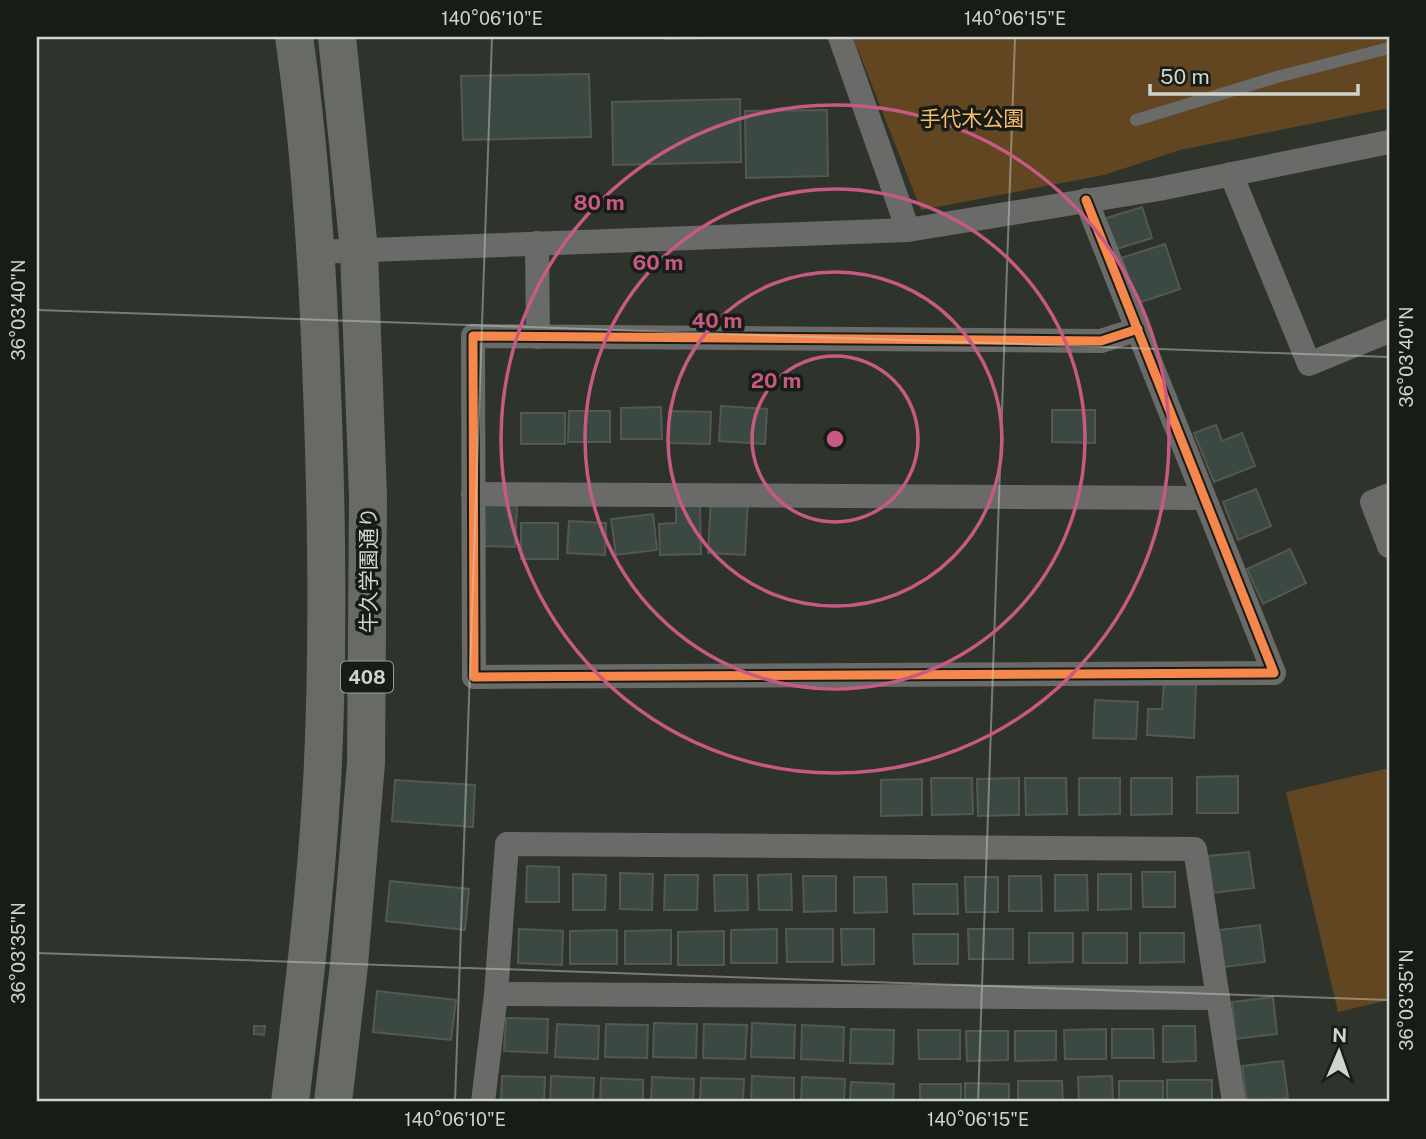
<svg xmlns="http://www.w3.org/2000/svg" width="1426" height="1139" font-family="'Public Sans','Noto Sans JP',sans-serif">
  <rect width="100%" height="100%" fill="#2e332c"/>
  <!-- green -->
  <g fill="#614621">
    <path d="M853,37H1389V108L1180,150L1104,175L921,210Z"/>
    <path d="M1389,768V1000L1338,1012L1286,792Z"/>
  </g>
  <!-- building -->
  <g fill="#3c4942" stroke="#535852" stroke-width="2">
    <path d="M665,37H748L665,39Z"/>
    <path d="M589,74L591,137L463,140L461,76Z"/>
    <path d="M740,99L741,162L613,165L612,102Z"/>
    <path d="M827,110L828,176L746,178L745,111Z"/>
    <path d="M1142,207L1152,238L1110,251L1100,220Z"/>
    <path d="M1165,244L1180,289L1132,305L1118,259Z"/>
    <path d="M721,406L767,409L765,444L719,441Z"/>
    <path d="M661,407L662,439H621V408Z"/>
    <path d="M1052,410H1095V443L1052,442Z"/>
    <path d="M569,411H610V442H568Z"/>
    <path d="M669,411L711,412L710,444L669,443Z"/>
    <rect x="521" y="413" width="44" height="31"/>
    <path d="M1216,425L1222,441L1242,433L1255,466L1214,482L1194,433Z"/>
    <path d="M1256,489L1271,526L1238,540L1223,502Z"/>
    <path d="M711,499L748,501L745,555L708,553Z"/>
    <path d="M676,502H700L701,554L660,555L659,524L676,523Z"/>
    <path d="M484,505L517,506L515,547L482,546Z"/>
    <path d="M653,514L657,550L616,555L611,519Z"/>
    <path d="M569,521L606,523L605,555L567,553Z"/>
    <rect x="521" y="523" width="37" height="36"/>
    <path d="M1290,549L1306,583L1263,604L1247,569Z"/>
    <path d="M1164,683L1196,684L1194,738L1147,735L1148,709H1162Z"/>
    <path d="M1095,700L1138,702L1136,739L1093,738Z"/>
    <path d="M1238,776V813H1197V777Z"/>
    <path d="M931,778H972L973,814L932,815Z"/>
    <path d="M1019,778V815L978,816L977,779Z"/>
    <path d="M1025,778H1066L1067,814L1026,815Z"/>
    <path d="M1079,778H1120V814L1079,815Z"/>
    <path d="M1131,778H1172V814L1131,815Z"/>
    <path d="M922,779V815L881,816V780Z"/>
    <path d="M395,780L475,785L473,827L392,821Z"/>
    <path d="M1249,852L1254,888L1213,893L1208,856Z"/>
    <path d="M527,866L559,867V902H526Z"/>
    <path d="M1142,872H1175V907H1143Z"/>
    <path d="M620,873L653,874L652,910L620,909Z"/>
    <path d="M573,874L606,875L605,910H573Z"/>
    <path d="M791,874L792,910H759L758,875Z"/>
    <path d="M1098,874H1131V909L1098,910Z"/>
    <path d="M665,875H698L697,910H664Z"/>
    <path d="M714,875H747L748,910L715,911Z"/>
    <path d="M1055,875H1087L1088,910L1055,911Z"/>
    <path d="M803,876H836V911L804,912Z"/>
    <path d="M1009,876H1041L1042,911H1009Z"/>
    <path d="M854,877H886L887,912L854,913Z"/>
    <path d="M965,877H998V912H966Z"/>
    <path d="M390,881L469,889L465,930L386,921Z"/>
    <path d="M913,884H957L958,914H914Z"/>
    <path d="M1260,925L1265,962L1224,967L1219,930Z"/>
    <path d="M519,929L563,931L562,965L518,963Z"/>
    <path d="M777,929V963H731V930Z"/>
    <path d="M786,929H833V962H787Z"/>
    <path d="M841,929H874V964L842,965Z"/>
    <path d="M968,929H1013V959H969Z"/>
    <path d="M617,930V964H570V931Z"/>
    <path d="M671,930V964H625V931Z"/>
    <path d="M724,931V965H678V932Z"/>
    <path d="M1029,933H1073V962L1029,963Z"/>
    <rect x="1083" y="933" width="44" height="30"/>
    <path d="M1140,933H1184V962L1140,963Z"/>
    <path d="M913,934H958V964H914Z"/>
    <path d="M377,991L456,1000L451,1040L373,1032Z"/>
    <path d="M1273,997L1277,1034L1236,1039L1232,1002Z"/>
    <path d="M506,1018L548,1019L547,1053L504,1051Z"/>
    <path d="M654,1023L697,1024L696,1058L653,1057Z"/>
    <path d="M752,1023L795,1025L794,1058L751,1057Z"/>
    <path d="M557,1024L599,1026L598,1059L555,1057Z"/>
    <path d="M606,1024L648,1025L647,1058L605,1057Z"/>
    <path d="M704,1024L747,1025L745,1059L703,1058Z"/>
    <path d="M802,1025L844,1027L843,1061L801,1059Z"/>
    <path d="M254,1026H265L264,1035L254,1034Z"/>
    <path d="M1163,1026H1195L1196,1061L1163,1062Z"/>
    <path d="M851,1029L894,1030L893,1064L850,1063Z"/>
    <path d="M1106,1029V1059H1065L1064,1030Z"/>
    <path d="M1112,1029H1153L1154,1058H1112Z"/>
    <path d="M918,1030H960V1059H919Z"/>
    <path d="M966,1031H1008V1060L967,1061Z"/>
    <path d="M1015,1031H1056V1060L1015,1061Z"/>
    <path d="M1283,1061L1288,1098L1247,1102L1242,1066Z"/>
    <path d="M502,1076L545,1077L544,1102H501Z"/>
    <path d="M551,1076L594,1078L593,1102H550Z"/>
    <path d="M752,1076L794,1078V1102H751Z"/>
    <path d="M1112,1076L1113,1102H1079L1078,1077Z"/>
    <path d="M652,1077L694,1079L693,1102H651Z"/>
    <path d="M802,1077L845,1079L844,1102H801Z"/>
    <path d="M601,1078L643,1080V1102H600Z"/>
    <path d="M701,1078L744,1079L743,1102H700Z"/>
    <rect x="1167" y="1080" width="45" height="22"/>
    <path d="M1018,1081H1062L1063,1102H1018Z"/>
    <rect x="1119" y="1081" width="44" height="21"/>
    <path d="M851,1082L894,1084L893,1102H850Z"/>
    <path d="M965,1083L1009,1084V1102H965Z"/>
    <rect x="920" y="1084" width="41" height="18"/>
  </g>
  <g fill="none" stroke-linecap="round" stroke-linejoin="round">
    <!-- service -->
    <path stroke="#6a6a68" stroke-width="12" d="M1136,120L1277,77L1389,48"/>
    <!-- minor -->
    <g stroke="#6a6a68" stroke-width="24">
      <path d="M840,37L908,230"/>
      <path d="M1231,174L1309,364L1389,331"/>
      <path d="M1086,200L1274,673L474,677L473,336L1101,341L1138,329"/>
      <path d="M537,243L538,337"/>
      <path d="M315,252L908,230L1159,189L1389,142"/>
      <path d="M473,494L1204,498"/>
      <path d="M1389,495L1372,502L1389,546"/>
      <path d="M496,994L1218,998"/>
      <path d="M483,1102L496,994L507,844L1195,849L1234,1102"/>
    </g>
    <!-- trunk -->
    <g stroke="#686a64" stroke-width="38">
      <path d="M290,1102C303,996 316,889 322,782C329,651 327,520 322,390C318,272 311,153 294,37"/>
      <path d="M333,1102L349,965L366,763L368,497L359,250L337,37"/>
    </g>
    <!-- cycleway casing -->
    <g stroke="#181c16" stroke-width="13">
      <path id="cycleway" d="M1086,200L1274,673L474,677L473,336L1101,341L1138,329"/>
    </g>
    <!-- cycleway -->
    <use href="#cycleway" stroke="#f5874c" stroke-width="9"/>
  </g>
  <!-- ticks -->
  <path fill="none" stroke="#cfd5cd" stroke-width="2" stroke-opacity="0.45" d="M37,310L1389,357M37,953L1389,1000M455,1102L492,37M978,1102L1015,37"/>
  <!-- distance rings -->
  <g fill="none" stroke="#c75a83" stroke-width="3.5">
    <circle cx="835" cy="439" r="83"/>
    <circle cx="835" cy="439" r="167"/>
    <circle cx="835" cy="439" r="250"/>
    <circle cx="835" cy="439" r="334"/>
  </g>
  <g text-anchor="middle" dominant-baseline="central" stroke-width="7" stroke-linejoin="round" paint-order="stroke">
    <!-- shield labels -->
    <rect fill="#181c16" stroke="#989e96" stroke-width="2" x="341" y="661.5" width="52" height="31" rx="5"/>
    <g font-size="19" font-weight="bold" fill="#cfd5cd">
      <text x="367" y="677">408</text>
    </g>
    <!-- park labels -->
    <g font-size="21" fill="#f8ba6b" stroke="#181c16">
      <text x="972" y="118">手代木公園</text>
    </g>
    <!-- street labels -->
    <g font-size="21" fill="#cfd5cd" stroke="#181c16">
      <text transform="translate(368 570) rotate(-90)">牛久学園通り</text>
    </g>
  </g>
  <circle cx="835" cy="439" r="10" fill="#c75a83" stroke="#181c16" stroke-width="3.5"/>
  <g font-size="21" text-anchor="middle" font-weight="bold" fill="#c75a83" stroke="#181c16" stroke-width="7" stroke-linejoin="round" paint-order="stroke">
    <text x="599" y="210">80 m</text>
    <text x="658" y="270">60 m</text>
    <text x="717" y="328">40 m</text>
    <text x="776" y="388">20 m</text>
  </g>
  <!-- border -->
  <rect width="1426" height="1139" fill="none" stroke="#181c16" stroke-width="77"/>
  <!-- north arrow -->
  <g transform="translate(1339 1052) rotate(2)" stroke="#181c16" stroke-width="5" paint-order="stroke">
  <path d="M0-5L12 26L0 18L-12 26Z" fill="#cfd5cd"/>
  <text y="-10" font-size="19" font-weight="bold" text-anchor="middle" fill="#cfd5cd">N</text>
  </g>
  <!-- scale -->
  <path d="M1150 84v10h208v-10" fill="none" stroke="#cfd5cd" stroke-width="3.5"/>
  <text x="1160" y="84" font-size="21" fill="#cfd5cd" stroke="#181c16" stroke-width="5" paint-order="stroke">50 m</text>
  <rect x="38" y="38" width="1350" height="1062" fill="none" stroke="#cfd5cd" stroke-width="2.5"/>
  <g font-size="18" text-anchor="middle" fill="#cfd5cd">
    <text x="492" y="25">140°06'10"E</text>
    <text x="1015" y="25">140°06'15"E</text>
    <text transform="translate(19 310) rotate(-90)" y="6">36°03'40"N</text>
    <text transform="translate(1407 357) rotate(-90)" y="6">36°03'40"N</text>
    <text transform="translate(19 953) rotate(-90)" y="6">36°03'35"N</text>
    <text transform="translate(1407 1000) rotate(-90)" y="6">36°03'35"N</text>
    <text x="455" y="1126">140°06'10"E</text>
    <text x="978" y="1126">140°06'15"E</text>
  </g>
</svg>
